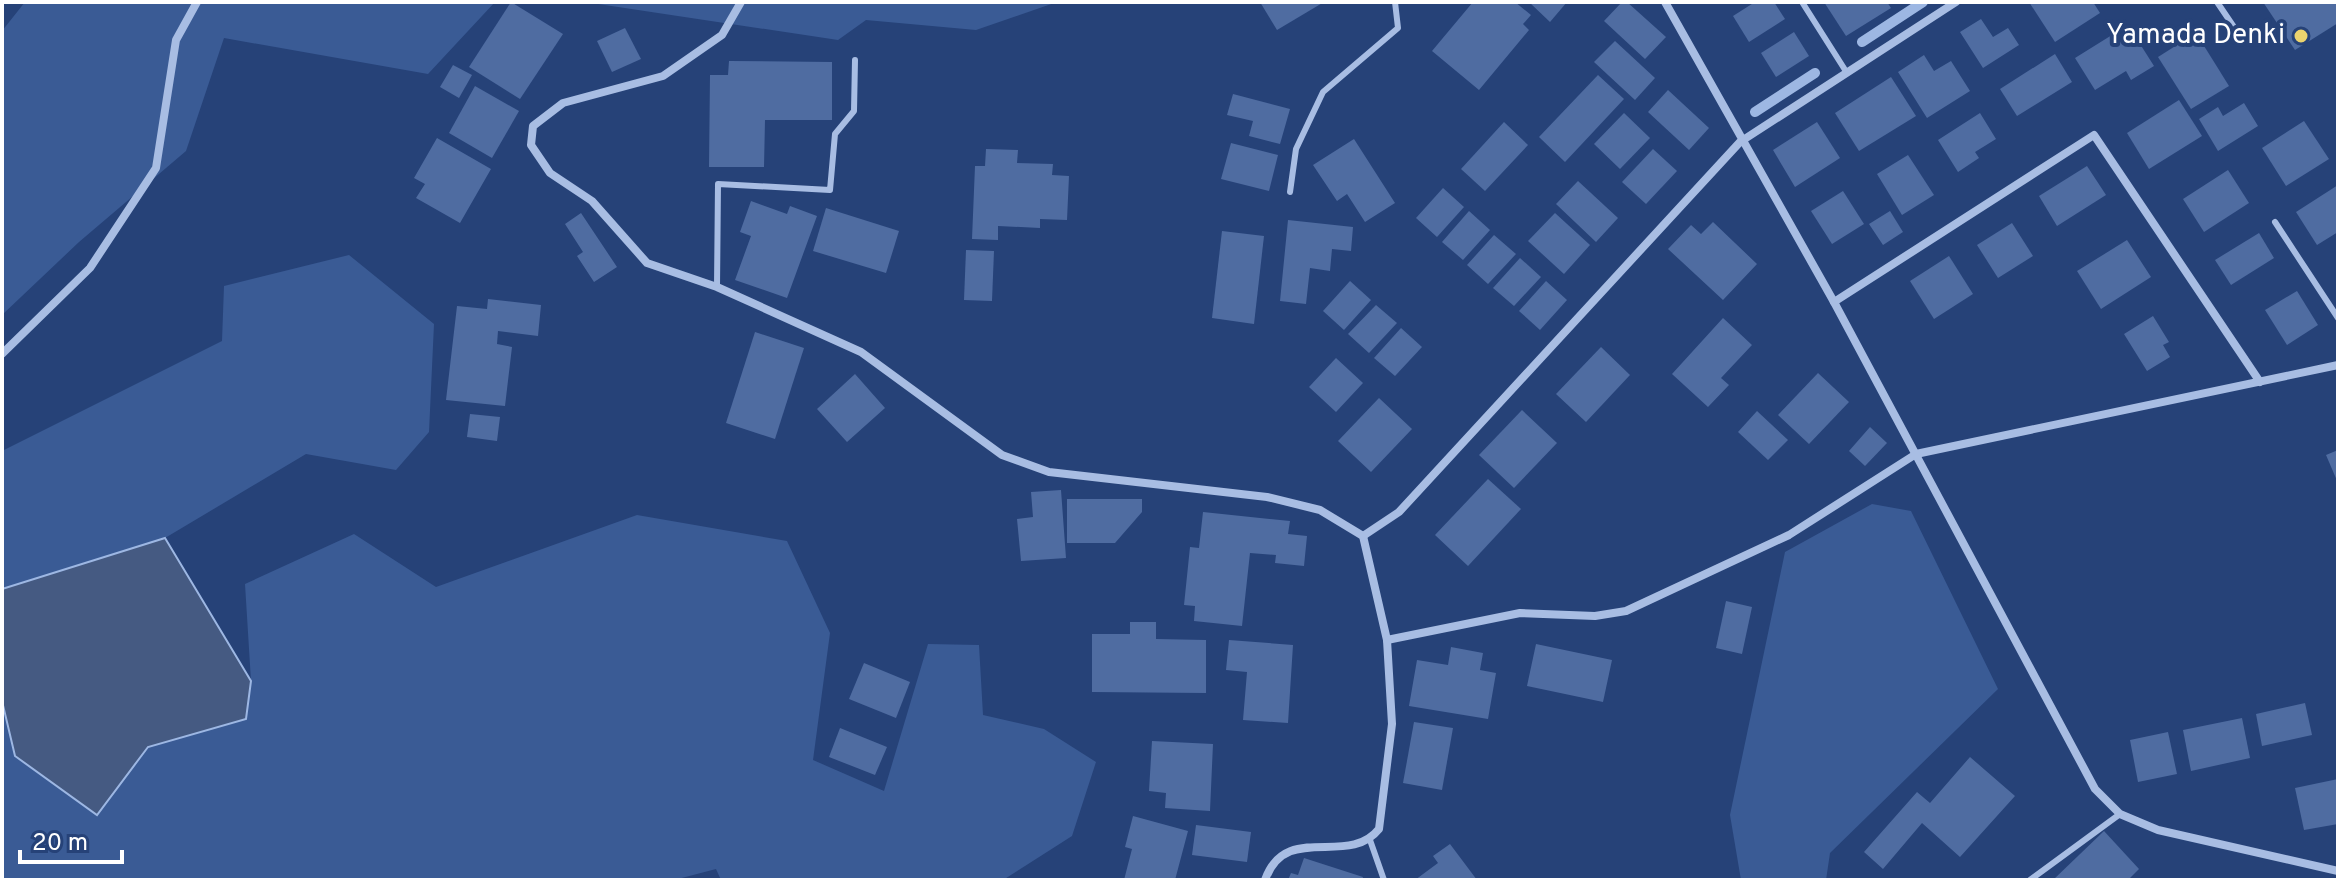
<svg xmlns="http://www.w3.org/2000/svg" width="2340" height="882" font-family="Overpass,sans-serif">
  <rect width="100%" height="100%" fill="#264278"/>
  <!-- green -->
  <g fill="#3a5b95">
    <path d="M25,2H495L428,74L224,38L186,151L79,242L2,315V31Z"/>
    <path d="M585,2H1057L976,30L866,20L838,40Z"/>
    <path d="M349,255L434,324L429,432L396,470L306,454L165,538L2,589V451L222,341L224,286Z"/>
    <path d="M1872,504L1911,511L1998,689L1830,853L1826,880H1741L1730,815L1785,552Z"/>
    <path d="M637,515L787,541L830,633L813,760L884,791L928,644L979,645L983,715L1044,729L1096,762L1072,836L1003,880H721L716,869L674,880H2V701L15,756L97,815L148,747L246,719L251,681L245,584L354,534L436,587Z"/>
  </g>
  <!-- water -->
  <path fill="#455a82" stroke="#9db7e3" stroke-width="2" d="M165,538L251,681L246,719L148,747L97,815L15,756L2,701V589Z"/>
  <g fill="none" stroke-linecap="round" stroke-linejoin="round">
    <!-- stream -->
    <g stroke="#9db7e3" stroke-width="10">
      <path d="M1862,42L1923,2"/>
      <path d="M1755,112L1815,73"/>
    </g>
  </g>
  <!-- building -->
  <g fill="#4f6ca1">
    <path d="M511,2L563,34L520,99L469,67Z"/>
    <path d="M1260,2H1324L1277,30Z"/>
    <path d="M1473,2H1515L1531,15L1523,24L1529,30L1479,90L1432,51Z"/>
    <path d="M1529,2H1567L1550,22Z"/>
    <path d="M1622,2H1627L1666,37L1645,59L1604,21Z"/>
    <path d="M1755,2H1774L1785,19L1749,42L1733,16Z"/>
    <path d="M1824,2H1887L1891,8L1846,36Z"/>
    <path d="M2029,2H2093L2100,13L2055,42Z"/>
    <path d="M2263,2H2338V23L2295,50Z"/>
    <path d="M1981,19L1993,37L2008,28L2019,45L1983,68L1960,32Z"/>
    <path d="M2128,25L2154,66L2131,80L2126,71L2095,90L2075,58Z"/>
    <path d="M625,28L641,59L612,72L597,41Z"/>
    <path d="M1794,32L1809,56L1776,77L1761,53Z"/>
    <path d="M2196,33L2229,86L2191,109L2158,57Z"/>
    <path d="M1615,41L1655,78L1635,100L1594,62Z"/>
    <path d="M2055,54L2072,82L2017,116L2000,89Z"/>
    <path d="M1924,55L1934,71L1951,61L1970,91L1927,118L1898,72Z"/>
    <path d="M729,61L832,62V120H765L764,167H709L710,75H728Z"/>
    <path d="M453,65L472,75L459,98L440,87Z"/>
    <path d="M1598,75L1624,99L1565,162L1539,137Z"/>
    <path d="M1891,77L1916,116L1859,151L1835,113Z"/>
    <path d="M475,86L519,111L492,158L449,133Z"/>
    <path d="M1668,90L1709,128L1689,150L1648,112Z"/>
    <path d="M1233,94L1290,109L1280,144L1249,136L1253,121L1227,115Z"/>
    <path d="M2179,100L2202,136L2149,169L2127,133Z"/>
    <path d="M2244,103L2258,126L2218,151L2199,119L2218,107L2223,116Z"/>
    <path d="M1624,113L1650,138L1620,169L1594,144Z"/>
    <path d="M1980,113L1996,139L1975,152L1979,158L1958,172L1938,140Z"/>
    <path d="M2304,121L2329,159L2286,186L2262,148Z"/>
    <path d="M1504,122L1528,145L1485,191L1461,169Z"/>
    <path d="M1817,122L1840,158L1795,187L1773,150Z"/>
    <path d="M437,138L491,169L460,223L416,198L425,184L414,178Z"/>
    <path d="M1354,139L1395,203L1365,222L1347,194L1337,201L1313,165Z"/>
    <path d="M1231,143L1278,155L1269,191L1221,179Z"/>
    <path d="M986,149L1018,150L1017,163L1053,164L1052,175L1069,176L1067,220L1040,219V228L998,226V240L972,239L975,166H985Z"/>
    <path d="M1653,149L1677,171L1646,204L1622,182Z"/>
    <path d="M1908,155L1934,195L1902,215L1877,174Z"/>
    <path d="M2087,166L2106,195L2057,226L2039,196Z"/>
    <path d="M2228,170L2249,203L2204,232L2183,199Z"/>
    <path d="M1578,181L1618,218L1596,242L1556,204Z"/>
    <path d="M2338,185V232L2317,245L2296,212Z"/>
    <path d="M1443,188L1464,207L1437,237L1416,218Z"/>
    <path d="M1843,191L1864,224L1832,244L1811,211Z"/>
    <path d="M751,201L787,214L790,206L817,216L787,298L735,280L751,236L740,232Z"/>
    <path d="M826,208L899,231L886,273L813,251Z"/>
    <path d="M1469,211L1490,230L1463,260L1442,242Z"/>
    <path d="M1890,211L1903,232L1883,245L1869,224Z"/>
    <path d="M581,213L617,267L594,282L577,256L583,252L565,224Z"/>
    <path d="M1555,213L1590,245L1564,274L1528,241Z"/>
    <path d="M1288,220L1353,227L1351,251L1332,249L1330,271L1310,268L1306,304L1280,301Z"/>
    <path d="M1713,222L1757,264L1723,300L1668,249L1691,225L1701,234Z"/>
    <path d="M2012,223L2033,256L1998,278L1977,245Z"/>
    <path d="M1222,231L1264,236L1254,324L1212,318Z"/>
    <path d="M2259,233L2274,258L2231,285L2215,260Z"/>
    <path d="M1494,235L1516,254L1488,284L1467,265Z"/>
    <path d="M2127,240L2151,277L2101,309L2077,271Z"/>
    <path d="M966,250L994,251L992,301L964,300Z"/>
    <path d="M1949,256L1973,294L1934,319L1910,281Z"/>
    <path d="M1520,258L1541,277L1514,306L1493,288Z"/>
    <path d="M1350,281L1371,300L1344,330L1323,311Z"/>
    <path d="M1546,281L1567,300L1540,330L1519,311Z"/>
    <path d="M2297,291L2318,325L2287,345L2265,310Z"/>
    <path d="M488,299L541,305L538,336L498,331L497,344L512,347L505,406L446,400L457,306L487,309Z"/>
    <path d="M1376,305L1397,323L1369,353L1348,334Z"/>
    <path d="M2153,316L2169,342L2163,345L2170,357L2147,371L2124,334Z"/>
    <path d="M1723,318L1752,345L1721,378L1729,385L1708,407L1672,374Z"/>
    <path d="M1401,328L1422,347L1395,376L1374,358Z"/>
    <path d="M755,332L804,348L775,439L726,423Z"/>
    <path d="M1601,347L1630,375L1586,422L1556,394Z"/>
    <path d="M1336,358L1363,383L1336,412L1309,387Z"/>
    <path d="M1818,373L1849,402L1809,444L1778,415Z"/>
    <path d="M855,374L885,408L847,442L817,409Z"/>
    <path d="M1379,398L1412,429L1371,472L1338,441Z"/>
    <path d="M1522,410L1557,443L1514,488L1479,455Z"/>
    <path d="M1757,411L1788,440L1768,460L1738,432Z"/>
    <path d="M470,414L500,417L497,441L467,437Z"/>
    <path d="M1870,427L1887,443L1865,466L1849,451Z"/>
    <path d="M2338,450V483L2326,455Z"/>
    <path d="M1488,479L1521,509L1468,566L1435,535Z"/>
    <path d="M1061,490L1066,558L1021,561L1017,519L1033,517L1031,492Z"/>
    <path d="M1067,499H1142V512L1115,543H1067Z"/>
    <path d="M1203,512L1290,521L1288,534L1307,536L1304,566L1275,563L1276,555L1250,553L1242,626L1194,621L1195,606L1184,605L1190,547L1199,548Z"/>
    <path d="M1726,601L1752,607L1742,654L1716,648Z"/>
    <path d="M1130,622H1156V639L1206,640V693L1092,692V634H1130Z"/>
    <path d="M1229,640L1293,645L1288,723L1243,720L1247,672L1226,670Z"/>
    <path d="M1536,644L1612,660L1603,702L1527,686Z"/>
    <path d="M1451,647L1483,653L1480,670L1496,673L1488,719L1409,706L1417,660L1448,665Z"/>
    <path d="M864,663L910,682L896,718L849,699Z"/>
    <path d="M2305,703L2312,735L2262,746L2256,714Z"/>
    <path d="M2242,718L2250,758L2191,771L2183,730Z"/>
    <path d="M1414,722L1453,728L1442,790L1403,783Z"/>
    <path d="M840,728L887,747L875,775L829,757Z"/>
    <path d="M2168,732L2177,774L2138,782L2130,740Z"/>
    <path d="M1152,741L1213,744L1210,811L1165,808L1166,793L1149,791Z"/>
    <path d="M1970,757L2015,796L1960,857L1922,823L1883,869L1864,852L1917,792L1930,803Z"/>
    <path d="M2338,779V824L2304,830L2295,788Z"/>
    <path d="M1133,816L1188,831L1175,880H1124L1132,849L1125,847Z"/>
    <path d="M1196,825L1251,832L1247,862L1192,855Z"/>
    <path d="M2104,831L2139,869L2128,880H2053Z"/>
    <path d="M1450,844L1477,880H1415L1438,863L1433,856Z"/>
    <path d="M1304,858L1363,877L1362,880H1288L1291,873L1298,875Z"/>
  </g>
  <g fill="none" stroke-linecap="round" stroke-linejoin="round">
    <!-- service -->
    <g stroke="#a8bde3" stroke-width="6">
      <path d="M1802,2L1847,73"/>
      <path d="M2217,2L2238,33"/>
      <path d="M1290,192L1296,149L1323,92L1398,28L1395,2"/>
      <path d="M2275,222L2338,318"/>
      <path d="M717,287L718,184L830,190L835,134L854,111L855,60"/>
      <path d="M1370,840L1384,880"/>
      <path d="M2030,880L2120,814"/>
    </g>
    <!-- minor -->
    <g stroke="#a8bde3" stroke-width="8">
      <path d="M741,2L722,35L663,76L563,103L533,126L531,145L550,173L592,201L647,263L717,287L861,352L1002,455L1049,472L1267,497L1320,510L1363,536L1387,640L1520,613L1595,616L1626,611L1789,535L1916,454L2338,365"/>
      <path d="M1665,2L1834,302L2095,789L2120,814L2158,830L2338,871"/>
      <path d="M1834,302L2094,135L2260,382"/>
      <path d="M2,354L90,268L156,168L176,40L197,2"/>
      <path d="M1363,536L1399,512L1740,142L1956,2"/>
      <path d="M1265,880C1286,821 1348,868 1379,829L1392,724L1387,640"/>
    </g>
  </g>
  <!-- markers -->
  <circle fill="#ebd36e" stroke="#264278" stroke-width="3" cx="2301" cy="36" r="8"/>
  <g text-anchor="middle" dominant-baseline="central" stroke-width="8" stroke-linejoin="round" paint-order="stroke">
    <!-- poi labels -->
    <g font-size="28" fill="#fff" stroke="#264278" text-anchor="end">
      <text x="2285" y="36">Yamada Denki</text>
    </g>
  </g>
  <!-- border -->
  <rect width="2340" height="882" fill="none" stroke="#ffffff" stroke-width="8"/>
  <!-- scale -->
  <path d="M20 850v12h102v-12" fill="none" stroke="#ffffff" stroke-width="4"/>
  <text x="32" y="850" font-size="24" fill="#ffffff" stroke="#264278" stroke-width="6" paint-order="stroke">20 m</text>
</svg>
